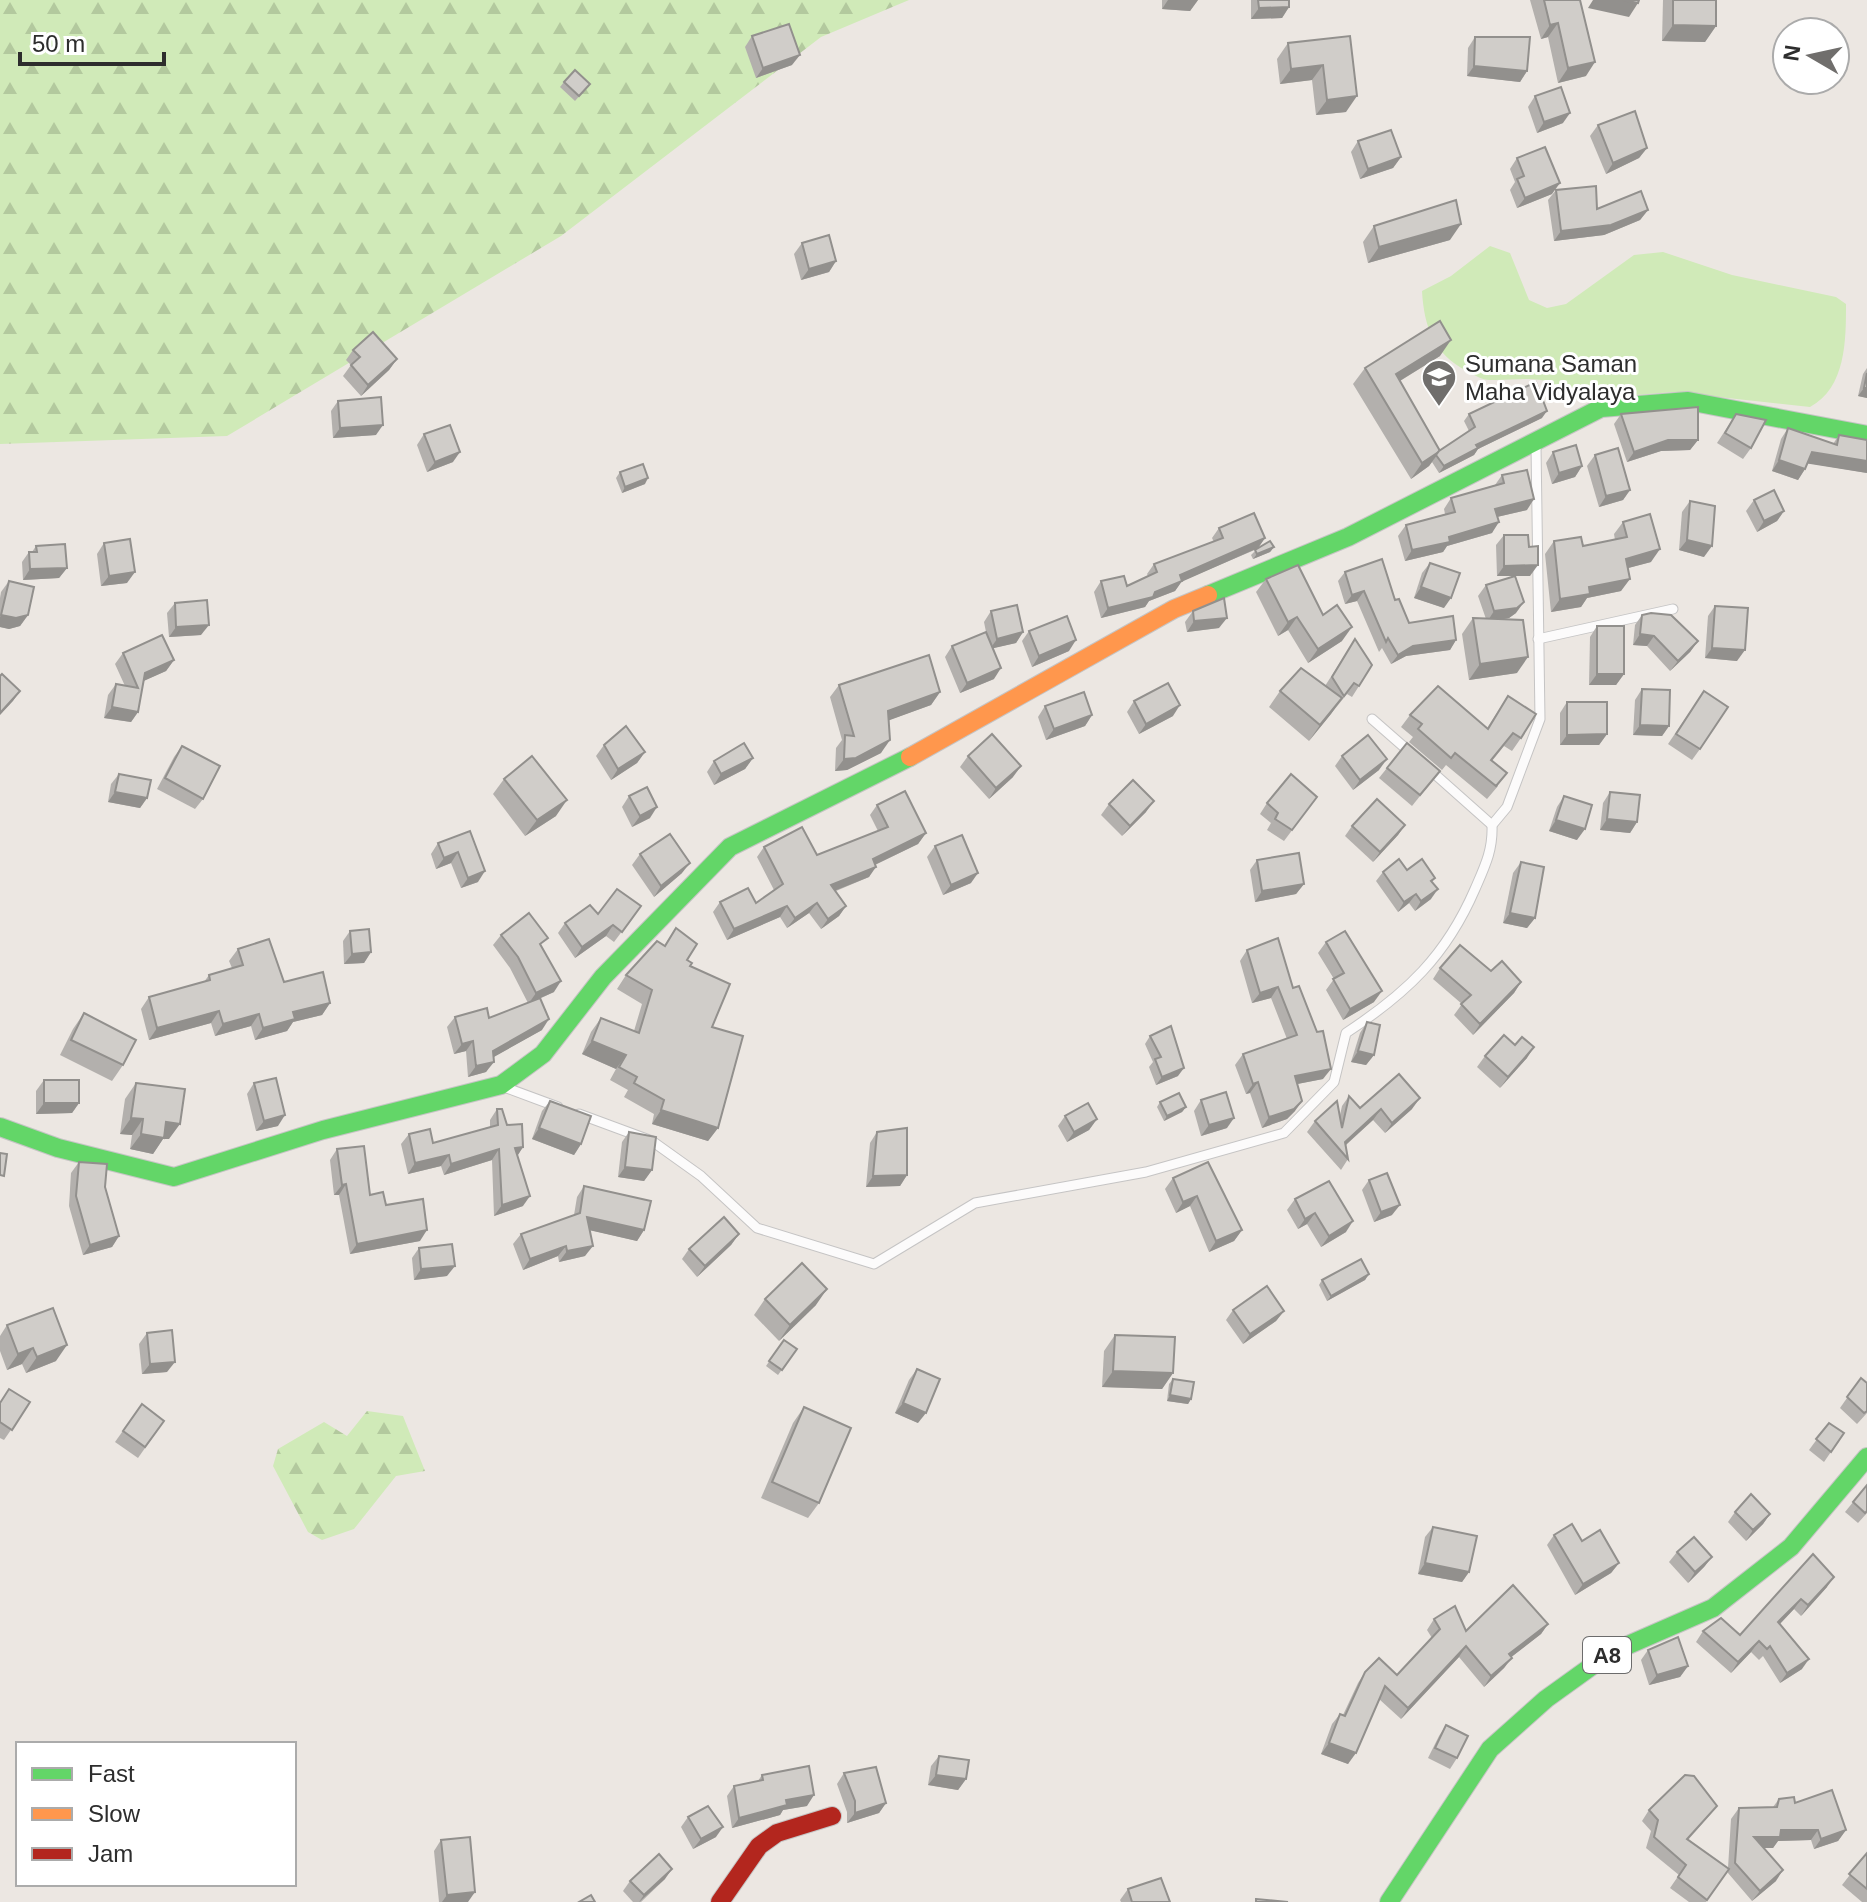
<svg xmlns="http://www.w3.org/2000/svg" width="1867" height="1902" font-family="Arial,sans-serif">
  <defs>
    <pattern id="forest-firs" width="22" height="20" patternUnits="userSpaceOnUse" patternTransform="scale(2)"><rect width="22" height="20" fill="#d0eab8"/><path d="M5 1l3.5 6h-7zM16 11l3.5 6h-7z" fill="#b3c99e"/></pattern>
  </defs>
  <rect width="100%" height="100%" fill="#ece7e2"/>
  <!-- forest -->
  <g fill="url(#forest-firs)">
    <path d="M0,0H909L821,37L561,236L227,436L0,444Z"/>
    <path d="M367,1411L403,1416L425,1471L396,1476L354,1529L322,1540L308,1532L273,1466L278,1449L324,1422L347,1436Z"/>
  </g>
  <!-- park -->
  <path fill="#d0eab8" d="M1490,246L1510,253L1529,300L1547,308L1566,304L1634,255L1663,252L1732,275L1836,297L1846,304C1846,340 1846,388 1810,407L1673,392L1574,400C1551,371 1523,381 1490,380C1482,380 1474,375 1467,371C1434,354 1424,327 1422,291L1451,276Z"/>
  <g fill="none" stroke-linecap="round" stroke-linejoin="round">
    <!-- lane casing -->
    <g stroke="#c5c4c4" stroke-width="11">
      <g id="lane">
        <path d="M1538,639L1673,609"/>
        <path d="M1372,719L1412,754"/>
        <path d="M1429,769L1492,825"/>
        <path d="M504,1087L558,1107"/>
        <path d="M579,1114L652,1141L701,1176L757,1228L874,1264L975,1203L1146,1172L1284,1133L1334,1082L1346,1033C1407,993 1446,956 1475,889C1485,866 1493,850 1492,825L1507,807L1540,719L1536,446"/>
      </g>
    </g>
    <!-- fast casing -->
    <g stroke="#c5c4c4" stroke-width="20">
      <g id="fast">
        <path d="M1208,595L1348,537L1601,408L1688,401L1867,435"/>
        <path d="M0,1127L58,1148L174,1177L323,1130L501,1085L543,1054L603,977L730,847L910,757"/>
        <path d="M1389,1902L1490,1749L1546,1699L1610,1653L1713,1608L1791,1547L1867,1457"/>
      </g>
    </g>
    <!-- slow casing -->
    <g stroke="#c5c4c4" stroke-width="20">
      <path id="slow" d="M910,757L1174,609L1208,595"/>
    </g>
    <!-- jam casing -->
    <g stroke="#c5c4c4" stroke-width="20">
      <path id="jam" d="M720,1902L759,1846L777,1833L832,1816"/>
    </g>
    <!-- lane -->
    <use href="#lane" stroke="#fcfbfb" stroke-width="9"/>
    <!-- fast -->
    <use href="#fast" stroke="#63d668" stroke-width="18"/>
    <!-- slow -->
    <use href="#slow" stroke="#ff974d" stroke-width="18"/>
    <!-- jam -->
    <use href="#jam" stroke="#b3261e" stroke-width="18"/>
  </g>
  <!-- wall -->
  <g fill="#b3b0ad">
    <path d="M1162,0H1198L1190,11L1162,9Z"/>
    <path d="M1251,0H1289V7L1282,18L1251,19Z"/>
    <path d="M1530,0H1580L1586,76L1558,83L1548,37L1541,39Z"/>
    <path d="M1663,0H1716V26L1705,42L1662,41Z"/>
    <path d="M752,36L792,65L756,78L745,47Z"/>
    <path d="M1350,36L1346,112L1316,115L1312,80L1280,84L1277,59L1288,43Z"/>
    <path d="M1475,37L1527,71L1520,82L1467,76L1468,48Z"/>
    <path d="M564,82L590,84L575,101L560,87Z"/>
    <path d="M1535,96L1563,123L1537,133L1528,107Z"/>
    <path d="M1598,125L1647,148L1639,158L1606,174L1590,136Z"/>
    <path d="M1358,141L1401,157L1393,168L1360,179L1351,152Z"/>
    <path d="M1517,158L1552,194L1517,208L1510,190L1515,182L1510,169Z"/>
    <path d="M1556,190L1597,209L1648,210L1640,220L1604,235L1554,241L1548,200Z"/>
    <path d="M1374,226L1450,240L1368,263L1363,242Z"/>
    <path d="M802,243L836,261L829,272L801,280L794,254Z"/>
    <path d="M353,350L397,359L389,370L361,396L343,376L351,365L346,360Z"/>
    <path d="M1440,356L1400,381L1440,451L1469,431L1464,421L1469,414L1542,418L1478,449L1474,455L1439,473L1432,462L1429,466L1411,479L1353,384L1365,368Z"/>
    <path d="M1867,368V398L1858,396L1863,374Z"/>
    <path d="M338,401L376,435L333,438L331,411Z"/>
    <path d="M1621,414L1698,440L1690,450L1661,451L1627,462L1614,424Z"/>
    <path d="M1736,414L1751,448L1743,459L1717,443Z"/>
    <path d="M1788,428L1833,444L1839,435L1867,473L1808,463L1805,469L1798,480L1772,471L1781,439Z"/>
    <path d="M424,434L453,462L427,472L417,445Z"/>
    <path d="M1553,452L1582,466L1575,477L1552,484L1546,463Z"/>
    <path d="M1595,455L1630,490L1623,500L1599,507L1587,466Z"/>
    <path d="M620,472L645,484L622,493L616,478Z"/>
    <path d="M1502,475L1527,510L1497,517L1492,533L1447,546L1443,552L1405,561L1398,536L1406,525L1445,514L1444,509L1451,498L1495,485Z"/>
    <path d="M1754,500L1784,511L1777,521L1757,532L1746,511Z"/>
    <path d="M1690,501L1704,557L1679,550L1682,512Z"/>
    <path d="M1623,522L1651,562L1628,568L1621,591L1587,598L1581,607L1551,612L1545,554L1554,541L1583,546L1615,540L1614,534Z"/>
    <path d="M1219,528L1265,538L1258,548L1274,547L1270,552L1253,559L1251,555L1257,549L1182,581L1175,591L1149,601L1145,607L1101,618L1094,592L1101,581L1127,586L1148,576L1147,574L1154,564L1214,542L1212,538Z"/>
    <path d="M1504,535L1530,576H1516V613L1509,618L1503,619L1517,673L1469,680L1462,634L1473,618L1486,619L1478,596L1486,585L1514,576H1497L1496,545Z"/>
    <path d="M104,543L127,583L101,586L97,554Z"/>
    <path d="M36,546L67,568L59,578L23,580L22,562L29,552H32Z"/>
    <path d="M1430,563L1444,608L1414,598L1422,573Z"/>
    <path d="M1345,572L1395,600L1409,623L1456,640L1450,650L1406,656L1391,664L1382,648L1379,652L1357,601L1345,604L1338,581Z"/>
    <path d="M1266,579L1323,615L1342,641L1308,663L1288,630L1278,636L1256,592Z"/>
    <path d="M9,581L28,615L20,626L9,629L0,627V598L1,592Z"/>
    <path d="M175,603L201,635L169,637L167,613Z"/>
    <path d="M1715,606L1737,661L1705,658L1708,616Z"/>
    <path d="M991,611L1023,632L1016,643L993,648L994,679L960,693L945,657L952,646L986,632L984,622Z"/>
    <path d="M1193,611L1219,628L1187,632L1185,622Z"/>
    <path d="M1642,615L1698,641L1690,652L1670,671L1647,646L1633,645L1635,625Z"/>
    <path d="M1597,626L1624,674L1616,685H1589L1590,637Z"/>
    <path d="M1029,631L1069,651L1032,667L1022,641Z"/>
    <path d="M1355,639L1359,686L1352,697L1347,694L1309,741L1269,707L1280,691L1325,686Z"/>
    <path d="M123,653L174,660L166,671L143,681L138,712L131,722L104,718L108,695L116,684L125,686L115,664Z"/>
    <path d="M839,685L940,692L931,705L889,720L881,753L847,770L835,771L836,748L842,740L830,697Z"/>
    <path d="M1642,689L1669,726L1662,736L1633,735L1635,700Z"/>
    <path d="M1704,691L1700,749L1692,760L1668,744Z"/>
    <path d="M1508,696L1521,738L1512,751L1504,746L1492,761L1498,786L1487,799L1446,765L1442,770L1409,742L1413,737L1401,727L1410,715L1487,728Z"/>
    <path d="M1134,701L1173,716L1139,734L1127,712Z"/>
    <path d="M1567,702L1607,734L1599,745H1560V713Z"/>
    <path d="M1045,706L1092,715L1085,726L1046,740L1038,717Z"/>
    <path d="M604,745L645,752L637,763L611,780L596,756Z"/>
    <path d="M182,746L203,799L195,809L157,789L174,757Z"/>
    <path d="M968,756L1013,777L989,799L960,767Z"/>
    <path d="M1342,756L1379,770L1353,790L1335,766Z"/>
    <path d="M753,758L745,769L714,785L707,772L714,761Z"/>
    <path d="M1387,768L1440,771L1412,806L1379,778Z"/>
    <path d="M119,774L147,798L140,808L108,802L111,784Z"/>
    <path d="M504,779L556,816L525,836L493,794Z"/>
    <path d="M1610,792L1637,822L1630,833L1600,830L1603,803Z"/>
    <path d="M629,796L650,818L632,827L622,807Z"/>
    <path d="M1564,796L1577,840L1549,831L1557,807Z"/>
    <path d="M1317,797L1284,841L1267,830L1271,823L1260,814L1267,803Z"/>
    <path d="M1109,804L1146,812L1122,836L1101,815Z"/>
    <path d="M877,805L926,833L918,844L875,865L869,877L836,891L846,906L839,916L821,929L809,913L787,928L780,917L727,940L713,912L720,902L756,903L774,890L757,857L764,847L817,855L878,831L870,815Z"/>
    <path d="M1405,825L1398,835L1373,862L1345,836L1352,826Z"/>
    <path d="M470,831L478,882L461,888L451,863L436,869L431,854L438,843Z"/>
    <path d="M935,846L971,883L943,895L927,857Z"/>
    <path d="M640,854L682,873L654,897L632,865Z"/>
    <path d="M1257,860L1304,884L1296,894L1255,902L1250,870Z"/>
    <path d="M1521,862L1535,918L1527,928L1503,923L1513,873Z"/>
    <path d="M1407,870L1435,878L1432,882L1431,899L1415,911L1409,903L1398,912L1376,881L1383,872Z"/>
    <path d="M641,906L614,942L606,936L575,958L558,933L565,923L598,914Z"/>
    <path d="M676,928L712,1027L718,1128L708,1141L652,1124L654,1114L624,1097L628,1090L610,1080L616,1069L582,1054L591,1032L601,1018L634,1031L642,1004L617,989L626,975L664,946Z"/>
    <path d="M350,931L371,952L364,963L344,964L343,941Z"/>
    <path d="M501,935L541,947L554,992L539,999L542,1030L493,1057L486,1072L468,1077L466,1051L454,1054L447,1027L455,1017L489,1018L528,1003L510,968L493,945Z"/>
    <path d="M1326,942L1374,1002L1343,1020L1326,990L1334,979L1318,953Z"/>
    <path d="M238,949L284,982L330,1003L322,1015L293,1022L287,1031L255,1040L251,1026L215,1036L211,1023L149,1040L141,1009L149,997L204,982L209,975L232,968L229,961Z"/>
    <path d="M1247,950L1293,988L1323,1079L1297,1084L1295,1111L1287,1119L1262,1128L1250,1093L1246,1094L1235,1065L1243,1054L1287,1039L1271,998L1252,1003L1240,961Z"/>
    <path d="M1440,968L1491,971L1521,982L1514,993L1473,1035L1454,1015L1462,1004L1433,979Z"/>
    <path d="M84,1013L123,1065L112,1081L60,1055L73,1029Z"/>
    <path d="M1367,1022L1374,1055L1366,1065L1351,1062L1360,1033Z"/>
    <path d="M1150,1036L1178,1076L1156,1085L1149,1067L1153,1062L1145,1044Z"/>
    <path d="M1485,1056L1527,1058L1500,1088L1477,1067Z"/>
    <path d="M44,1080L79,1103L72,1113L36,1114V1091Z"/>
    <path d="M136,1083L169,1139H163L153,1154L130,1149L132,1135L120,1134L125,1099Z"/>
    <path d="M254,1083L278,1126L256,1131L247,1094Z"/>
    <path d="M1349,1096L1360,1108L1412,1109L1385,1133L1373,1120L1346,1145L1348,1159L1341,1170L1307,1132L1315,1121L1340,1115L1342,1106Z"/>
    <path d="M1201,1100L1227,1128L1201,1136L1194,1111Z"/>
    <path d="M550,1101L581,1144L574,1155L532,1139L542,1111Z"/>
    <path d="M1160,1102L1186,1107L1182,1112L1164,1121L1157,1107Z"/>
    <path d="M497,1109L523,1147L517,1156L523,1206L494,1216L492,1160L444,1175L441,1166L408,1174L401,1144L409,1134L433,1143L490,1127V1120Z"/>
    <path d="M1065,1116L1097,1119L1089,1130L1067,1142L1058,1126Z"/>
    <path d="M629,1132L652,1170L644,1181L618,1177L622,1142Z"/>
    <path d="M877,1132L907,1175L900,1186L866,1187L870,1143Z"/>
    <path d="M337,1149L370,1195L420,1241L350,1254L339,1195H334L330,1160Z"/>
    <path d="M79,1162L105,1187L119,1236L112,1247L83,1255L69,1206L71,1173Z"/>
    <path d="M1208,1162L1242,1230L1234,1241L1209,1252L1190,1206L1176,1213L1165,1189L1173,1178Z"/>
    <path d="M1369,1180L1392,1215L1374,1222L1362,1190Z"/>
    <path d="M584,1186L644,1230L637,1241L590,1230L585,1256L559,1262L558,1256L523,1270L513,1244L521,1234L574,1215L577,1197Z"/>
    <path d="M1295,1199L1346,1232L1321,1247L1307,1224L1298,1229L1287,1210Z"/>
    <path d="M739,1234L731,1245L697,1277L682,1259L689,1249Z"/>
    <path d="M419,1248L447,1276L414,1280L412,1258Z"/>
    <path d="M1369,1274L1365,1280L1327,1301L1319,1285L1322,1280Z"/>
    <path d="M765,1299L816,1305L779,1341L754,1315Z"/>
    <path d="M1233,1310L1284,1311L1276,1321L1243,1344L1226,1320Z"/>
    <path d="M7,1325L56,1361L26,1373L22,1364L7,1370L0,1351V1336Z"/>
    <path d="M147,1333L167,1372L142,1374L139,1344Z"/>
    <path d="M1115,1335L1173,1373L1162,1389L1102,1387L1104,1351Z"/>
    <path d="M784,1340L797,1349L778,1375L766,1366Z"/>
    <path d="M917,1369L918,1423L895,1413L909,1380Z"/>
    <path d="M1861,1378L1867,1413L1857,1424L1840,1408Z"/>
    <path d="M1173,1379L1191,1399L1188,1404L1167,1401L1169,1384Z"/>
    <path d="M0,1402H30L4,1440L0,1438Z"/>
    <path d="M142,1404L164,1421L138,1458L115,1442Z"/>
    <path d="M804,1407L819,1503L808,1518L761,1498L793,1423Z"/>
    <path d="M1829,1423L1844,1433L1824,1462L1809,1450Z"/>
    <path d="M1867,1485V1513L1858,1523L1845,1512Z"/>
    <path d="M1735,1512L1770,1514L1763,1524L1746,1541L1728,1522Z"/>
    <path d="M1433,1527L1469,1572L1462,1582L1418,1574L1425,1537Z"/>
    <path d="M1554,1535L1619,1563L1611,1573L1575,1595L1547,1545Z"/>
    <path d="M1677,1552L1712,1557L1704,1567L1688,1583L1669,1562Z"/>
    <path d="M1813,1554L1827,1587L1801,1616L1794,1609L1780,1624L1802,1669L1780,1683L1763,1656L1759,1660L1751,1652L1731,1673L1696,1642L1703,1631L1740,1635Z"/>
    <path d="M1434,1619L1466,1631L1548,1624L1541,1634L1511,1657L1504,1668L1484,1687L1459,1657L1401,1719L1379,1699L1348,1764L1321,1754L1332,1724L1340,1714L1343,1715L1358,1683L1365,1672L1397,1675L1432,1638L1427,1630Z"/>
    <path d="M1648,1650L1688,1666L1680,1677L1649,1685L1641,1660Z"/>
    <path d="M1446,1725L1457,1758L1450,1769L1428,1758L1439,1736Z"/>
    <path d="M939,1756L966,1779L958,1790L928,1785L931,1766Z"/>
    <path d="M844,1773L886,1803L879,1813L847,1823V1812L837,1784Z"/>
    <path d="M762,1775L807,1806L783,1810L780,1815L732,1828L727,1796L734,1786L758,1781Z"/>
    <path d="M1779,1799L1795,1803L1846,1830L1838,1841L1814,1849L1811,1840L1778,1841L1773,1848H1764L1776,1881L1752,1901L1728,1873V1870L1706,1902H1689L1670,1888L1679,1875L1646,1848L1651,1831L1642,1821L1649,1810L1717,1806L1709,1816L1688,1840L1728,1868L1731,1819L1739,1808L1773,1807Z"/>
    <path d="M688,1817L716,1837L693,1849L681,1827Z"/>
    <path d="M441,1840L468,1902H439L434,1851Z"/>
    <path d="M1867,1853V1902H1862L1842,1885Z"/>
    <path d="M665,1879L641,1902H633L623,1891L630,1881Z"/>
    <path d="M1128,1889L1170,1902H1121L1120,1900Z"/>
  </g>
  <!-- shaded-wall -->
  <g fill="#92908d">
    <path d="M1168,0H1198L1190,11L1162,9Z"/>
    <path d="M1593,0H1623L1638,3L1629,17L1588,8Z"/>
    <path d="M1289,7L1282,18L1251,19L1259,8Z"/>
    <path d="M1558,23L1548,37L1541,39L1550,25Z"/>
    <path d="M1673,25L1716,26L1705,42L1662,41Z"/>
    <path d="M800,55L792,65L756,78L763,68Z"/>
    <path d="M1595,62L1586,76L1558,83L1568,68Z"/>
    <path d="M1323,65L1312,80L1280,84L1291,69Z"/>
    <path d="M1474,66L1527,71L1520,82L1467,76Z"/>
    <path d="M1357,96L1346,112L1316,115L1327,100Z"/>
    <path d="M1570,113L1563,123L1537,133L1544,122Z"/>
    <path d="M1647,148L1639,158L1606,174L1613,163Z"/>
    <path d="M1401,157L1393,168L1360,179L1368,169Z"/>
    <path d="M1560,183L1552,194L1517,208L1525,198Z"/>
    <path d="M1648,210L1640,220L1604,235L1554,241L1561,231Z"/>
    <path d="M1461,224L1450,240L1368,263L1379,247Z"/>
    <path d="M836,261L829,272L801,280L809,269Z"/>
    <path d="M1451,340L1440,356L1385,390L1396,374Z"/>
    <path d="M397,359L389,370L361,396L368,385Z"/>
    <path d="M1864,388H1867V398L1858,396Z"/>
    <path d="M1547,411L1542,418L1478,449L1474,455L1439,473L1444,466L1476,445Z"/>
    <path d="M383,425L376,435L333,438L340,428Z"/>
    <path d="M1668,440H1698L1690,450L1661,451L1627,462L1634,452Z"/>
    <path d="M1440,451L1429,466L1411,479L1422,463Z"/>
    <path d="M460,452L453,462L427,472L435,462Z"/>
    <path d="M1812,452L1867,461V473L1804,463Z"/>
    <path d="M1779,460L1805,469L1798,480L1772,471Z"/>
    <path d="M1582,466L1575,477L1552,484L1559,473Z"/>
    <path d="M648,478L645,484L622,493L625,487Z"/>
    <path d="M1630,490L1623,500L1599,507L1606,496Z"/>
    <path d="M1534,499L1527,510L1488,519L1495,509Z"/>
    <path d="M1784,511L1777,521L1757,532L1764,521Z"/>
    <path d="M1499,522L1492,533L1447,546L1443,552L1405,561L1412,550L1449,537Z"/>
    <path d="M1265,538L1258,548L1179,583L1182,581L1175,591L1149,601L1145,607L1101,618L1108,608L1155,592L1180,575Z"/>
    <path d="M1687,540L1712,546L1704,557L1679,550Z"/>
    <path d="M1274,547L1270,552L1253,559L1257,554Z"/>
    <path d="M1660,549L1651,562L1617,571L1626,559Z"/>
    <path d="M1538,565L1530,576H1497L1504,566Z"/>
    <path d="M67,568L59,578L23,580L30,569Z"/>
    <path d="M135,572L127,583L101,586L109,576Z"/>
    <path d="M1630,579L1621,591L1587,598L1581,607L1551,612L1560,599L1589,587Z"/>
    <path d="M1421,587L1451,598L1444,608L1414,598Z"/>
    <path d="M1364,591L1357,601L1345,604L1352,595Z"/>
    <path d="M1524,602L1516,613L1509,618L1487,622L1494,611Z"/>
    <path d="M1,615H28L20,626L9,629L0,627V617Z"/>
    <path d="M1297,617L1288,630L1278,636L1288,622Z"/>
    <path d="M1227,618L1219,628L1187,632L1194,621Z"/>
    <path d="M209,625L201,635L169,637L176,627Z"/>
    <path d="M1352,627L1342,641L1308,663L1318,649Z"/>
    <path d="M1023,632L1016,643L990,649L997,639Z"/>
    <path d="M1640,634L1654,636L1647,646L1633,645Z"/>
    <path d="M1076,640L1069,651L1032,667L1039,656Z"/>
    <path d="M1456,640L1450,650L1406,656L1391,664L1398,655L1413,646Z"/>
    <path d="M1698,641L1690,652L1670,671L1678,661Z"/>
    <path d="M1712,648L1745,650L1737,661L1705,658Z"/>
    <path d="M1528,657L1517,673L1469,680L1480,664Z"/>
    <path d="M174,660L166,671L137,684L145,673Z"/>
    <path d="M1001,668L994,679L960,693L967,683Z"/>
    <path d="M1597,674H1624L1616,685H1589Z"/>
    <path d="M20,691L13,701L0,715V713Z"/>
    <path d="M940,692L931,705L879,724L888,711Z"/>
    <path d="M1342,698L1331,714L1309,741L1320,725Z"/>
    <path d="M1180,705L1173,716L1139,734L1146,724Z"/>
    <path d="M112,707L138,712L131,722L104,718Z"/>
    <path d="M1092,715L1085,726L1046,740L1054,729Z"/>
    <path d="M1640,725L1669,726L1662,736L1633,735Z"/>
    <path d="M1607,734L1599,745H1560L1567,735Z"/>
    <path d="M890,740L881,753L847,770L835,771L844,759Z"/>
    <path d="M645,752L637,763L611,780L618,769Z"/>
    <path d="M753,758L745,769L714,785L721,774Z"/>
    <path d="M1387,759L1379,770L1353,790L1360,780Z"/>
    <path d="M1021,766L1013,777L989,799L996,788Z"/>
    <path d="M115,792L147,798L140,808L108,802Z"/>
    <path d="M567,800L556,816L525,836L537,820Z"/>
    <path d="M1154,801L1146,812L1122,836L1130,826Z"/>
    <path d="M657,807L650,818L632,827L640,816Z"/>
    <path d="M1607,819L1637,822L1630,833L1600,830Z"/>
    <path d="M1556,820L1585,829L1577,840L1549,831Z"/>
    <path d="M1405,825L1398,835L1373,862L1380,852Z"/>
    <path d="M926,833L918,844L866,869L873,859Z"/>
    <path d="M458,852L451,863L436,869L444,858Z"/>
    <path d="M690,863L682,873L654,897L661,886Z"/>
    <path d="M876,867L869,877L824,895L831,885Z"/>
    <path d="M485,871L478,882L461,888L468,878Z"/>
    <path d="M978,873L971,883L943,895L951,885Z"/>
    <path d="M1304,884L1296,894L1255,902L1262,891Z"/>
    <path d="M1438,889L1431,899L1415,911L1421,901Z"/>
    <path d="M1416,894L1409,903L1398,912L1404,902Z"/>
    <path d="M817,903L809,913L787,928L795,918Z"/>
    <path d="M787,906L780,917L727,940L734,929Z"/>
    <path d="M846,906L839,916L821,929L828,919Z"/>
    <path d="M1510,913L1535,918L1527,928L1503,923Z"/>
    <path d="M613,925L606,936L575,958L582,947Z"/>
    <path d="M371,952L364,963L344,964L352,954Z"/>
    <path d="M561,981L554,992L529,1003L536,993Z"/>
    <path d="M1521,982L1514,993L1473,1035L1480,1024Z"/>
    <path d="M1278,987L1271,998L1252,1003L1260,993Z"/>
    <path d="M1382,991L1374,1002L1343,1020L1350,1009Z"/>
    <path d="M330,1003L322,1015L293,1022L287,1031L255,1040L263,1028L293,1012Z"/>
    <path d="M219,1011L211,1023L149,1040L157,1028Z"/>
    <path d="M259,1014L251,1026L215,1036L223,1024Z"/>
    <path d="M549,1019L542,1030L485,1062L493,1051Z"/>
    <path d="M473,1041L466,1051L454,1054L462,1044Z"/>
    <path d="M592,1041L626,1055L616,1069L582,1054Z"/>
    <path d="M1534,1047L1527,1058L1500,1088L1508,1077Z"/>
    <path d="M1358,1051L1374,1055L1366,1065L1351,1062Z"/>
    <path d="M494,1062L486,1072L468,1077L476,1066Z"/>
    <path d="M1184,1068L1178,1076L1156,1085L1162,1077Z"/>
    <path d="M1331,1069L1323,1079L1287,1086L1295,1076Z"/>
    <path d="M1258,1082L1250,1093L1246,1094L1253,1084Z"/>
    <path d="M1420,1098L1412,1109L1385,1133L1392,1123Z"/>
    <path d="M1302,1101L1295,1111L1287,1119L1262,1128L1269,1117Z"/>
    <path d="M44,1103H79L72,1113L36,1114Z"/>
    <path d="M1186,1107L1182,1112L1164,1121L1167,1116Z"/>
    <path d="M1381,1109L1373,1120L1340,1150L1345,1142Z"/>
    <path d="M661,1110L718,1128L708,1141L652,1124Z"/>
    <path d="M285,1115L278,1126L256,1131L264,1121Z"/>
    <path d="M131,1118L143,1119L132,1135L120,1134Z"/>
    <path d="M1234,1118L1227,1128L1201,1136L1209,1125Z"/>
    <path d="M1097,1119L1089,1130L1067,1142L1074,1132Z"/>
    <path d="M166,1122L180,1124L169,1139H163L153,1154L130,1149L141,1134Z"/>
    <path d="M539,1128L581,1144L574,1155L532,1139Z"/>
    <path d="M523,1147L516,1158L515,1148Z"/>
    <path d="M499,1149L492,1160L444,1175L451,1164Z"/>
    <path d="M449,1155L441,1166L408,1174L415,1163Z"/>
    <path d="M625,1167L652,1170L644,1181L618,1177Z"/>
    <path d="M907,1175L900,1186L866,1187L873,1176Z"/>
    <path d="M346,1184L339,1195H334L342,1185Z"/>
    <path d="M530,1196L523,1206L494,1216L502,1205Z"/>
    <path d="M1197,1196L1190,1206L1176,1213L1183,1202Z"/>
    <path d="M1400,1205L1392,1215L1374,1222L1381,1212Z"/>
    <path d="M1315,1213L1307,1224L1298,1229L1305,1219Z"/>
    <path d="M587,1217L644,1230L637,1241L580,1228Z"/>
    <path d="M1353,1221L1346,1232L1321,1247L1329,1236Z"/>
    <path d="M427,1230L420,1241L350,1254L357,1244Z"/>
    <path d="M1242,1230L1234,1241L1209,1252L1216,1241Z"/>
    <path d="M739,1234L731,1245L697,1277L705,1266Z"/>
    <path d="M119,1236L112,1247L83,1255L90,1245Z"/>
    <path d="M566,1246L558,1256L523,1270L530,1259Z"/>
    <path d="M593,1246L585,1256L559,1262L567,1251Z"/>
    <path d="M455,1266L447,1276L414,1280L421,1269Z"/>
    <path d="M1369,1274L1365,1280L1327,1301L1331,1296Z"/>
    <path d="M827,1289L816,1305L779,1341L790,1325Z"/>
    <path d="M1284,1311L1276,1321L1243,1344L1250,1334Z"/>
    <path d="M67,1345L56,1361L26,1373L37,1357Z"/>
    <path d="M33,1348L22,1364L7,1370L18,1354Z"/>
    <path d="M175,1362L167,1372L142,1374L150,1364Z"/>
    <path d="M1113,1371L1173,1373L1162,1389L1102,1387Z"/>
    <path d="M1170,1395L1191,1399L1188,1404L1167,1401Z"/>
    <path d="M903,1403L926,1413L918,1423L895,1413Z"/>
    <path d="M1770,1514L1763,1524L1746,1541L1753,1530Z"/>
    <path d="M1712,1557L1704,1567L1688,1583L1695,1572Z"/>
    <path d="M1425,1563L1469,1572L1462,1582L1418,1574Z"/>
    <path d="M1619,1563L1611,1573L1575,1595L1583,1584Z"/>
    <path d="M1834,1577L1827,1587L1801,1616L1808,1605Z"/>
    <path d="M1801,1599L1794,1609L1771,1633L1778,1622Z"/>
    <path d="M1548,1624L1541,1634L1501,1665L1509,1654Z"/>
    <path d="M1759,1641L1751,1652L1731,1673L1738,1662Z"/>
    <path d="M1466,1646L1459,1657L1401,1719L1408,1708Z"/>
    <path d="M1512,1658L1504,1668L1484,1687L1491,1676Z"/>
    <path d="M1809,1659L1802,1669L1780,1683L1787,1673Z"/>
    <path d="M1688,1666L1680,1677L1649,1685L1657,1675Z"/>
    <path d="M1329,1743L1356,1753L1348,1764L1321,1754Z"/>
    <path d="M936,1775L966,1779L958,1790L928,1785Z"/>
    <path d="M814,1795L807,1806L783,1810L780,1815L732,1828L739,1818L786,1800Z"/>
    <path d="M886,1803L879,1813L847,1823L855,1813Z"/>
    <path d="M723,1827L716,1837L693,1849L701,1839Z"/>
    <path d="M1781,1830H1818L1811,1840L1778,1841L1773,1848H1747L1754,1837Z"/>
    <path d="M1846,1830L1838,1841L1814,1849L1821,1839Z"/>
    <path d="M672,1869L665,1879L639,1902L644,1895Z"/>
    <path d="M1783,1870L1776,1881L1752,1901L1760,1891Z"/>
    <path d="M475,1892L468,1902H442L447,1895Z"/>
  </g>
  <!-- building -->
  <g fill="#d0cdc9" stroke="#92908d" stroke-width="2">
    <path d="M1258,0H1289V7L1259,8Z"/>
    <path d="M1544,0H1580L1595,62L1568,68L1558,23L1550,25Z"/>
    <path d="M1623,0H1639L1638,3Z"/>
    <path d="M1673,0H1716V26L1673,25Z"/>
    <path d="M789,24L800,55L763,68L752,36Z"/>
    <path d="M1350,36L1357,96L1327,100L1323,65L1291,69L1288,43Z"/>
    <path d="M1475,37H1530L1527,71L1474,66Z"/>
    <path d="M575,70L590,84L579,96L564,82Z"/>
    <path d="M1561,87L1570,113L1544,122L1535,96Z"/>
    <path d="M1635,111L1647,148L1613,163L1598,125Z"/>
    <path d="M1391,130L1401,157L1368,169L1358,141Z"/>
    <path d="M1545,147L1560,183L1525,198L1517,179L1524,176L1517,158Z"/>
    <path d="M1596,186L1597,209L1641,191L1648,210L1611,225L1561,231L1556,190Z"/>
    <path d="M1456,200L1461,224L1379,247L1374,226Z"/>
    <path d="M829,235L836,261L809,269L802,243Z"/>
    <path d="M1440,321L1451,340L1396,374L1440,451L1422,463L1365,368Z"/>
    <path d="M373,332L397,359L368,385L351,365L360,357L353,350Z"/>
    <path d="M1867,373V388H1864Z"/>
    <path d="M1536,382L1547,411L1476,445L1478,448L1444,466L1436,455L1439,451L1475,427L1469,414Z"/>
    <path d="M381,397L383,425L340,428L338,401Z"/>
    <path d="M1698,407V440H1668L1634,452L1621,414Z"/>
    <path d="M1736,414L1766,420L1751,448L1725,433Z"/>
    <path d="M450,425L460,452L435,462L424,434Z"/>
    <path d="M1788,428L1837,445L1839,435L1867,440V461L1812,452L1805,469L1779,460Z"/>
    <path d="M1576,445L1582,466L1559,473L1553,452Z"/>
    <path d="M1618,448L1630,490L1606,496L1595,455Z"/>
    <path d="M643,464L648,478L625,487L620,472Z"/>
    <path d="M1527,470L1534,499L1495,509L1499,522L1449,537L1450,542L1412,550L1406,525L1455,512L1451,498L1504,483L1502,475Z"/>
    <path d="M1774,490L1784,511L1764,521L1754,500Z"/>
    <path d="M1690,501L1715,506L1712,546L1687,540Z"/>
    <path d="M1254,513L1265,538L1180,575L1182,581L1155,592L1153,597L1108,608L1101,581L1124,576L1127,586L1157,572L1154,564L1223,538L1219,528Z"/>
    <path d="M1650,514L1660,549L1626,559L1630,579L1589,587L1590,594L1560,599L1554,541L1581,537L1583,546L1627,537L1623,522Z"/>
    <path d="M1504,535H1528L1529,547L1538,546V565L1504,566Z"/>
    <path d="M130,539L135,572L109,576L104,543Z"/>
    <path d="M1270,541L1274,547L1257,554L1255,550Z"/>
    <path d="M65,544L67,568L30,569L29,552H37L36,546Z"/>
    <path d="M1382,559L1395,600L1399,599L1409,623L1453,616L1456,640L1413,646L1398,655L1388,638L1386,642L1364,591L1352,595L1345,572Z"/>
    <path d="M1430,563L1460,573L1451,598L1421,587Z"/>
    <path d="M1298,565L1323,615L1337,605L1352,627L1318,649L1297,617L1288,622L1266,579Z"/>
    <path d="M1515,576L1524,602L1517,608L1494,611L1486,585Z"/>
    <path d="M9,581L34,587L28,615L16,618L1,615Z"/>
    <path d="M1224,598L1227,618L1194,621L1193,611Z"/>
    <path d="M207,600L209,625L176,627L175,603Z"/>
    <path d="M1017,605L1023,632L997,639L991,611Z"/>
    <path d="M1715,606L1748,608L1745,650L1712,648Z"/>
    <path d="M1651,613L1671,615L1698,641L1678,661L1654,636L1640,634L1642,615Z"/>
    <path d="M1067,616L1076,640L1039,656L1029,631Z"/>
    <path d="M1473,618L1523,620L1528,657L1480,664Z"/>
    <rect x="1597" y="626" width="27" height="48"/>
    <path d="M986,632L1001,668L967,683L952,646Z"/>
    <path d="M162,635L174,660L145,673L138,712L112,707L116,684L138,688L123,653Z"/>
    <path d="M1355,639L1372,665L1359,686L1354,683L1344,696L1332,677Z"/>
    <path d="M929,655L940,692L888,711L890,740L856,758L844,759L845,735L854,736L839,685Z"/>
    <path d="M1301,668L1342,698L1320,725L1280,691Z"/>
    <path d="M2,674L20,691L0,713V676Z"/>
    <path d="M1168,683L1180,705L1146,724L1134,701Z"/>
    <path d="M1438,686L1488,729L1508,696L1536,714L1521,738L1513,733L1491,760L1507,773L1496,786L1455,753L1451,758L1418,729L1422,724L1410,715Z"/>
    <path d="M1642,689L1670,690L1669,726L1640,725Z"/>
    <path d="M1704,691L1728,707L1700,749L1676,734Z"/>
    <path d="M1084,692L1092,715L1054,729L1045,706Z"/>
    <path d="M1567,702H1607V734L1567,735Z"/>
    <path d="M626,726L645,752L618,769L604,745Z"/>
    <path d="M992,734L1021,766L996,788L968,756Z"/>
    <path d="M1368,735L1387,759L1360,780L1342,756Z"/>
    <path d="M744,743L753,758L721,774L714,761Z"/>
    <path d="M1407,743L1440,771L1420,795L1387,768Z"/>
    <path d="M182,746L220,766L203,799L165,778Z"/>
    <path d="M532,756L567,800L537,820L504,779Z"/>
    <path d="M119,774L151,780L147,798L115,792Z"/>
    <path d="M1291,774L1317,797L1292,830L1275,819L1278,813L1267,803Z"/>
    <path d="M1133,780L1154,801L1130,826L1109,804Z"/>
    <path d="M647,787L657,807L640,816L629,796Z"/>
    <path d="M905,791L926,833L873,859L876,867L831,885L846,906L828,919L817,903L795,918L787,906L734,929L720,902L748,888L756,903L783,884L764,847L802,827L817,855L888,827L877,805Z"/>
    <path d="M1610,792L1640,795L1637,822L1607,819Z"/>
    <path d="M1564,796L1592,805L1585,829L1556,820Z"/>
    <path d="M1377,799L1405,825L1380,852L1352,826Z"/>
    <path d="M470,831L485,871L468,878L458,852L444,858L438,843Z"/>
    <path d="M670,834L690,863L661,886L640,854Z"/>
    <path d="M962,835L978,873L951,885L935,846Z"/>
    <path d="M1299,853L1304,884L1262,891L1257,860Z"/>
    <path d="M1399,859L1407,870L1422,859L1435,878L1431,881L1438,889L1421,901L1416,894L1404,902L1383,872Z"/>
    <path d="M1521,862L1544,867L1535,918L1510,913Z"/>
    <path d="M617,889L641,906L622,932L613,925L582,947L565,923L590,905L598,914Z"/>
    <path d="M529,913L548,938L540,944L561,981L536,993L518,957L501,935Z"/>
    <path d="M676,928L697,944L687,960L692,963L690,966L730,984L712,1027L743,1036L718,1128L661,1110L664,1100L634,1083L637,1077L619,1067L626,1055L592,1041L601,1018L639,1033L652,990L626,975L657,941L665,946Z"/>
    <path d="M369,929L371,952L352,954L350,931Z"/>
    <path d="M1345,931L1382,991L1350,1009L1333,979L1344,973L1326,942Z"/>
    <path d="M1278,938L1293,988L1299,986L1317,1032L1323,1031L1331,1069L1295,1076L1302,1101L1294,1109L1269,1117L1258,1082L1253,1084L1243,1054L1297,1035L1278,987L1260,993L1247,950Z"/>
    <path d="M269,939L284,982L323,972L330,1003L293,1012L295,1019L263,1028L259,1014L223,1024L219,1011L157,1028L149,997L210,980L209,975L243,965L238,949Z"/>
    <path d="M1460,945L1491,971L1502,961L1521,982L1480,1024L1461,1004L1471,995L1440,968Z"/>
    <path d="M540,998L549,1019L493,1051L494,1062L476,1066L473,1041L462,1044L455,1017L487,1008L489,1018Z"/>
    <path d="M84,1013L136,1040L123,1065L71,1040Z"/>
    <path d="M1367,1022L1380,1025L1374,1055L1358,1051Z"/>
    <path d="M1171,1026L1184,1068L1162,1077L1155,1059L1161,1057L1150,1036Z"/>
    <path d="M1504,1035L1515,1045L1522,1037L1534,1047L1508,1077L1485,1056Z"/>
    <path d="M1399,1074L1420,1098L1392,1123L1381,1109L1345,1142L1348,1159L1315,1121L1337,1101L1342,1128L1349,1096L1360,1108Z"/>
    <path d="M276,1078L285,1115L264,1121L254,1083Z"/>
    <rect x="44" y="1080" width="35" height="23"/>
    <path d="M136,1083L185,1089L180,1124L166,1122L164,1138L141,1134L143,1119L131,1118Z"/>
    <path d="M1226,1092L1234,1118L1209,1125L1201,1100Z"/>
    <path d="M1179,1093L1186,1107L1167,1116L1160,1102Z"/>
    <path d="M550,1101L591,1116L581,1144L539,1128Z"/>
    <path d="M1088,1103L1097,1119L1074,1132L1065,1116Z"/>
    <path d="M497,1109H502L507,1125L522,1124L523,1147L515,1148L530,1196L502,1205L499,1149L451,1164L449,1155L415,1163L409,1134L430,1129L433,1143L498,1125Z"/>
    <path d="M907,1128V1175L873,1176L877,1132Z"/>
    <path d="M629,1132L656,1137L652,1170L625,1167Z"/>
    <path d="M364,1146L370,1195L383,1192L386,1205L423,1199L427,1230L357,1244L346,1184L342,1185L337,1149Z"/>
    <path d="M0,1153L7,1154L4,1176L0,1175Z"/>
    <path d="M79,1162L107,1164L105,1187L119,1236L90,1245L76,1196Z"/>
    <path d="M1208,1162L1242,1230L1216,1241L1197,1196L1183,1202L1173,1178Z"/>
    <path d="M1387,1173L1400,1205L1381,1212L1369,1180Z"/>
    <path d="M1329,1181L1353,1221L1329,1236L1315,1213L1305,1219L1295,1199Z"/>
    <path d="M584,1186L651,1201L644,1230L587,1217L593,1246L567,1251L566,1246L530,1259L521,1234L580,1213Z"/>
    <path d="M724,1217L739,1234L705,1266L689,1249Z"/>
    <path d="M452,1244L455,1266L421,1269L419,1248Z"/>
    <path d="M1361,1259L1369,1274L1331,1296L1322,1280Z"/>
    <path d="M802,1263L827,1289L790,1325L765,1299Z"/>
    <path d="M1267,1286L1284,1311L1250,1334L1233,1310Z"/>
    <path d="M53,1308L67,1345L37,1357L33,1348L18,1354L7,1325Z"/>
    <path d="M172,1330L175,1362L150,1364L147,1333Z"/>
    <path d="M1115,1335L1175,1337L1173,1373L1113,1371Z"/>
    <path d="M784,1340L797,1349L782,1370L769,1361Z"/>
    <path d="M917,1369L940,1379L926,1413L903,1403Z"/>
    <path d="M1861,1378L1867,1383V1411L1864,1413L1847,1397Z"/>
    <path d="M1173,1379L1194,1382L1191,1399L1170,1395Z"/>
    <path d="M9,1389L30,1402L12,1430L0,1422V1403Z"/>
    <path d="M142,1404L164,1421L145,1447L123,1431Z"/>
    <path d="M804,1407L851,1428L819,1503L772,1482Z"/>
    <path d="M1829,1423L1844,1433L1831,1452L1816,1439Z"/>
    <path d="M1867,1485V1511L1865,1513L1853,1502Z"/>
    <path d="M1751,1494L1770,1514L1753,1530L1735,1512Z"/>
    <path d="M1572,1524L1582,1541L1600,1530L1619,1563L1583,1584L1554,1535Z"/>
    <path d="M1433,1527L1477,1536L1469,1572L1425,1563Z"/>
    <path d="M1694,1537L1712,1557L1695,1572L1677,1552Z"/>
    <path d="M1813,1554L1834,1577L1808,1605L1801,1599L1778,1622L1809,1659L1787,1673L1770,1646L1767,1649L1759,1641L1738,1662L1703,1631L1721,1618L1740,1635Z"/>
    <path d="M1513,1585L1548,1624L1509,1654L1512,1658L1491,1676L1466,1646L1408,1708L1385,1686L1356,1753L1329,1743L1340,1714L1345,1716L1365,1672L1379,1658L1397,1675L1440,1629L1434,1619L1455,1606L1466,1631Z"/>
    <path d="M1678,1637L1688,1666L1657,1675L1648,1650Z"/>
    <path d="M1446,1725L1468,1736L1457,1758L1435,1748Z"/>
    <path d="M939,1756L969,1760L966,1779L936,1775Z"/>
    <path d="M809,1766L814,1795L786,1800L787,1805L739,1818L734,1786L763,1780L762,1775Z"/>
    <path d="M876,1767L886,1803L855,1813V1801L844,1773Z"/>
    <path d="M1685,1775L1694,1776L1717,1806L1687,1839L1729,1869L1707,1900L1678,1877L1686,1865L1654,1837L1658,1820L1649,1810Z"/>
    <path d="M1832,1790L1846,1830L1821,1839L1818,1830H1781L1780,1837H1754L1783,1870L1760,1891L1735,1863L1739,1808L1777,1807L1779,1799L1794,1797L1795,1803Z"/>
    <path d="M708,1806L723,1827L701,1839L688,1817Z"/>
    <path d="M470,1837L475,1892L447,1895L441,1840Z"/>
    <path d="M1867,1853V1889L1849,1874Z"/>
    <path d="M659,1854L672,1869L644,1895L630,1881Z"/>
    <path d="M1161,1878L1170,1902H1132L1128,1889Z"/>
    <path d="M591,1895L595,1902H579Z"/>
    <path d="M1256,1899L1288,1902H1256Z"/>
  </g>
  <!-- icons -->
  <defs>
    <g id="school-pin" transform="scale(1.8)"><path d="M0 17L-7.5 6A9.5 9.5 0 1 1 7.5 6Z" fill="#706e6c" stroke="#fff"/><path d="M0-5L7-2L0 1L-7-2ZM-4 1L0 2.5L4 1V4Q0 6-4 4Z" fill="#fff"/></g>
  </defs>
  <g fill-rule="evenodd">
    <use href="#school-pin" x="1439" y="377"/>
  </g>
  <g text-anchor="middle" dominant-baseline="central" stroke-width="6" stroke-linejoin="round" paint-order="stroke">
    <!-- shield labels -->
    <rect fill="#fff" stroke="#6c6c6c" stroke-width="2" x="1583" y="1637" width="48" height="36" rx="6"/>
    <g font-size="22" font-weight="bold" fill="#2d2d2d">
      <text x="1607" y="1655">A8</text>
    </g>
    <!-- poi labels -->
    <g font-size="24" fill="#2d2d2d" stroke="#fff" text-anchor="start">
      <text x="1465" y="363">Sumana Saman<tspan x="1465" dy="28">Maha Vidyalaya</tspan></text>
    </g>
  </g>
  <!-- legend -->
  <rect x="16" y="1742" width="280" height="144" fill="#ffffff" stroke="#ababab" stroke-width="2"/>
  <rect x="32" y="1768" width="40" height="12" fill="#63d668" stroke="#ababab" stroke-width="2"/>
  <text x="88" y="1782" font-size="24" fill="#2d2d2d">Fast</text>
  <rect x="32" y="1808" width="40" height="12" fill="#ff974d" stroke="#ababab" stroke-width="2"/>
  <text x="88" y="1822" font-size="24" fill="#2d2d2d">Slow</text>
  <rect x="32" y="1848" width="40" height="12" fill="#b3261e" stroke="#ababab" stroke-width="2"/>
  <text x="88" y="1862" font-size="24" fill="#2d2d2d">Jam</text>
  <!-- north arrow -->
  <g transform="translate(1811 56) rotate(279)"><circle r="38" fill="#ffffff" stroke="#ababab" stroke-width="2"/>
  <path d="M0-6L14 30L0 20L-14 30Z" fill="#706e6c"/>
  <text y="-12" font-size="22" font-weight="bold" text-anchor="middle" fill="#2d2d2d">N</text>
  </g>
  <!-- scale -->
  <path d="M20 52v12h144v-12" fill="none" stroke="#2d2d2d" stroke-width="4"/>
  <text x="32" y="52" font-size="24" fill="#2d2d2d" stroke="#ffffff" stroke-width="6" paint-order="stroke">50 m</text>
</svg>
